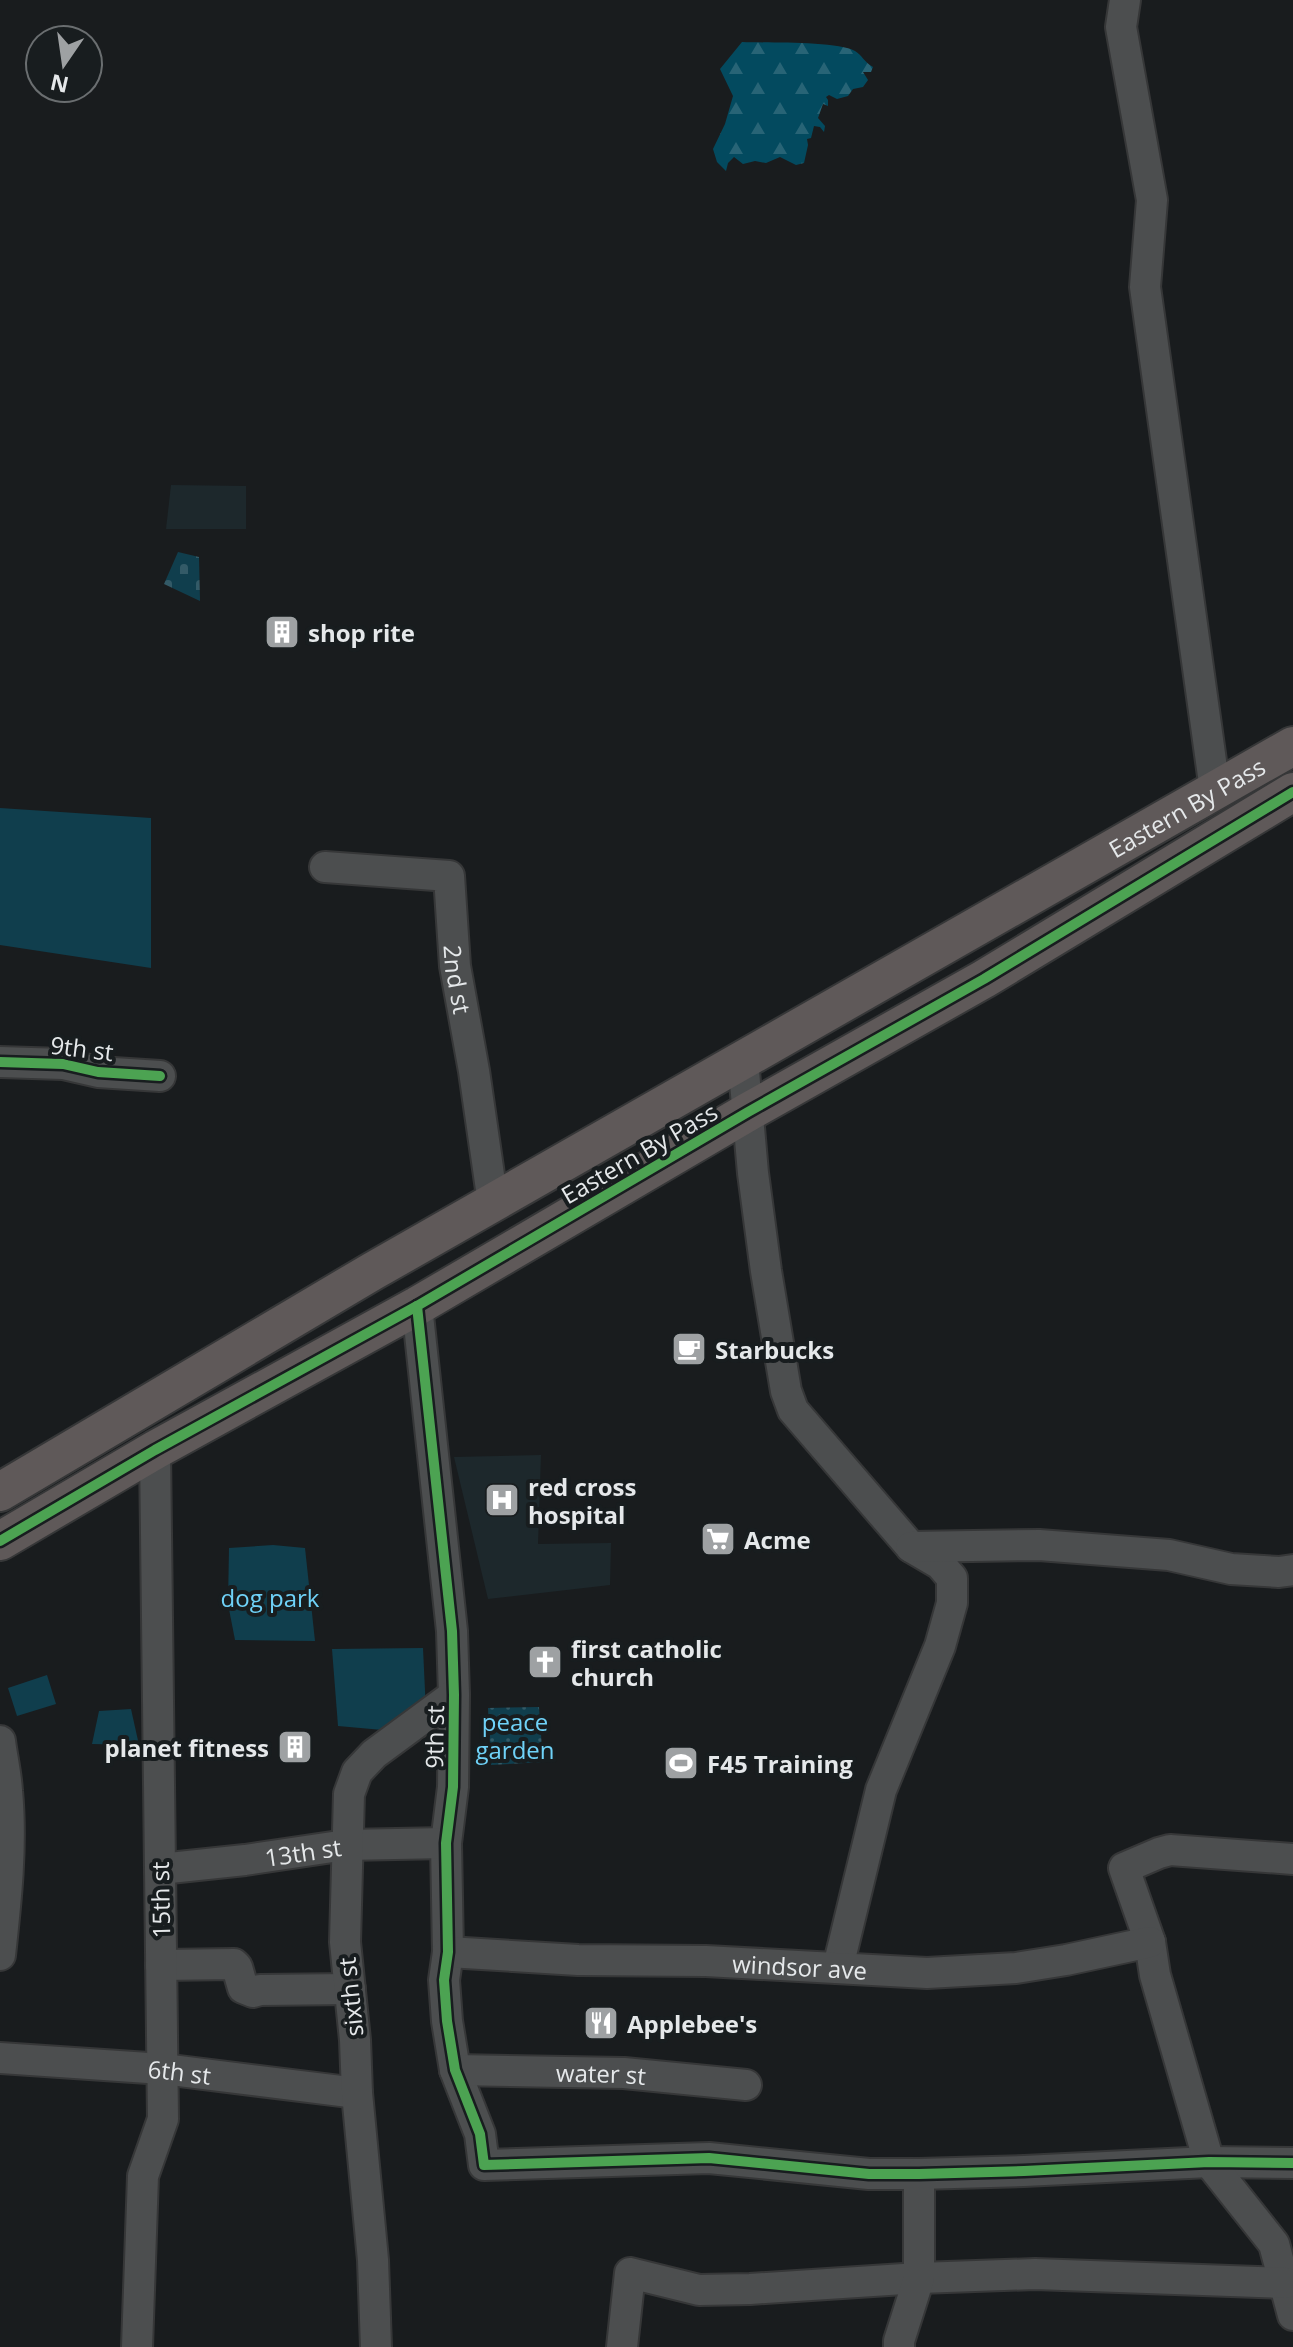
<svg xmlns="http://www.w3.org/2000/svg" width="1293" height="2347" font-family="'Open Sans',sans-serif">
  <defs>
    <pattern id="grass-dots" width="8" height="8" patternUnits="userSpaceOnUse" patternTransform="scale(2)"><rect width="8" height="8" fill="#103e4d"/><path d="M2 2h.1M6 6h.1" fill="none" stroke="#335a67" stroke-width="1.8" stroke-linecap="round"/></pattern>
    <pattern id="forest-firs" width="22" height="20" patternUnits="userSpaceOnUse" patternTransform="scale(2)"><rect width="22" height="20" fill="#034a5f"/><path d="M5 1l3.5 6h-7zM16 11l3.5 6h-7z" fill="#286476"/></pattern>
    <pattern id="cemetery-stones" width="16" height="16" patternUnits="userSpaceOnUse" patternTransform="scale(2)"><rect width="16" height="16" fill="#103e4d"/><path d="M2 7V4a2 2 0 0 1 4 0v3zM10 15v-3a2 2 0 0 1 4 0v3z" fill="#335a67"/></pattern>
  </defs>
  <rect width="100%" height="100%" fill="#191c1e"/>
  <!-- built -->
  <g fill="#1d282c">
    <path d="M171,485L246,486V529H166Z"/>
    <path d="M541,1455L538,1544L611,1543L610,1585L488,1599L454,1457Z"/>
  </g>
  <!-- grass -->
  <path fill="url(#grass-dots)" d="M539,1707L543,1762L491,1765L488,1708Z"/>
  <!-- forest -->
  <path fill="url(#forest-firs)" d="M742,42C766,43 837,41 855,51C862,55 864,62 873,67L871,72H863L868,80L863,87L853,89L848,96L837,99L829,95L826,97L828,100V106L823,104L818,118L825,126L824,132L820,127L814,126L811,138L807,139L808,145L804,163L796,165L780,157L766,163L755,161L743,164L734,157L728,163L726,171L717,162L713,149L725,124L733,96L720,69Z"/>
  <!-- cemetery -->
  <path fill="url(#cemetery-stones)" d="M178,552L199,557L200,601L164,584Z"/>
  <!-- park -->
  <g fill="#103e4d">
    <path d="M0,808L151,818V968L0,945Z"/>
    <path d="M273,1545L305,1548L315,1641L235,1640L228,1604L229,1548Z"/>
    <path d="M423,1648L427,1734L338,1726L332,1649Z"/>
    <path d="M47,1675L56,1704L17,1716L8,1688Z"/>
    <path d="M131,1709L139,1745L92,1744L99,1711Z"/>
  </g>
  <g fill="none" stroke-linecap="round" stroke-linejoin="round">
    <!-- minor casing -->
    <g stroke="#363738" stroke-width="34">
      <g id="minor">
        <path d="M1125,0L1121,27L1152,200L1145,287L1215,790"/>
        <path id="s1" d="M325,867L449,876L455,966L474,1071L493,1203"/>
        <path d="M743,1060L753,1173L766,1271L786,1391L793,1410L911,1547L940,1564L952,1578V1603L940,1646L881,1790L838,1967"/>
        <path d="M0,1062L63,1064L98,1072L160,1076"/>
        <path d="M417,1306L452,1631L454,1695L453,1787L446,1843L448,1952L444,1980L447,2021L455,2070L480,2134L484,2165L709,2158L869,2174H919L1024,2171L1209,2162L1293,2163"/>
        <path d="M911,1547L1039,1545L1169,1555L1231,1569L1279,1572L1293,1570"/>
        <path d="M0,1741C2,1757 6,1774 7,1791C12,1845 6,1901 0,1955"/>
        <path d="M1293,1859L1170,1850L1159,1853L1124,1868L1150,1942L1155,1975L1209,2162L1274,2244L1293,2315"/>
        <path id="s2" d="M160,1869L245,1860L346,1845L446,1843"/>
        <path id="s3" d="M448,1952L578,1960L706,1961L927,1973L1016,1968L1066,1960L1150,1942"/>
        <path d="M161,1965L234,1964L237,1967L243,1988L253,1992L260,1990L350,1989"/>
        <path id="s4" d="M0,2058L163,2069L357,2093"/>
        <path id="s5" d="M455,2070L624,2073L746,2085"/>
        <path d="M137,2347L143,2176L163,2119L155,1450"/>
        <path d="M376,2347L373,2260L357,2093L355,2040L345,1942L349,1794L357,1772L374,1754L454,1695"/>
        <path d="M622,2347L630,2273L699,2290L750,2289L919,2278L1035,2274L1286,2283"/>
        <path d="M899,2347V2341L919,2278V2174"/>
      </g>
    </g>
    <!-- major casing -->
    <g stroke="#363738" stroke-width="42">
      <g id="major">
        <path id="s6" d="M0,1492L373,1271L1293,746"/>
        <path d="M0,1541L155,1450L417,1306L748,1112L984,979L1293,792"/>
      </g>
    </g>
    <!-- minor -->
    <use href="#minor" stroke="#4c4e4f" stroke-width="30"/>
    <!-- major -->
    <use href="#major" stroke="#5f5959" stroke-width="38"/>
    <!-- cycleway casing -->
    <g stroke="#181d1f" stroke-width="15">
      <g id="cycleway">
        <path d="M0,1062L63,1064L98,1072L160,1076"/>
        <path d="M417,1306L452,1631L454,1695L453,1787L446,1843L448,1952L444,1980L447,2021L455,2070L480,2134L484,2165L709,2158L869,2174H919L1024,2171L1209,2162L1293,2163"/>
        <path d="M0,1541L155,1450L417,1306L748,1112L984,979L1293,792"/>
      </g>
    </g>
    <!-- cycleway -->
    <use href="#cycleway" stroke="#4ca352" stroke-width="10"/>
  </g>
  <!-- icons -->
  <defs>
    <g id="building-square" transform="scale(1.8)"><rect x="-9" y="-9" width="18" height="18" rx="4" fill="#9ea1a3" stroke="#181d1f"/><path d="M-4-6H4V6H1V3H-1V6H-4ZM-2.5-4.3h1.7v1.8h-1.7ZM.8-4.3h1.7v1.8H.8ZM-2.5-1h1.7V.8h-1.7ZM.8-1h1.7V.8H.8Z" fill="#fff"/></g>
    <g id="cafe-square" transform="scale(1.8)"><rect x="-9" y="-9" width="18" height="18" rx="4" fill="#9ea1a3" stroke="#181d1f"/><path d="M-5.5-4.5H6V0H3Q3 3.5 0 3.5H-2.5Q-5.5 3.5-5.5 0ZM3-3.2v2h1.7v-2ZM-6 4.5H4V6H-6Z" fill="#fff"/></g>
    <g id="hospital-square" transform="scale(1.8)"><rect x="-9" y="-9" width="18" height="18" rx="4" fill="#9ea1a3" stroke="#181d1f"/><path d="M-5-5h3v3.5h4V-5h3V5h-3V1.5h-4V5h-3Z" fill="#fff"/></g>
    <g id="supermarket-square" transform="scale(1.8)"><rect x="-9" y="-9" width="18" height="18" rx="4" fill="#9ea1a3" stroke="#181d1f"/><path d="M-6-5.5h2.5l.6 2H6L4.5 2H-2.5L-4.4-4H-6ZM-1.5 3.2a1.3 1.3 0 1 0 .1 0ZM3 3.2a1.3 1.3 0 1 0 .1 0Z" fill="#fff"/></g>
    <g id="church-square" transform="scale(1.8)"><rect x="-9" y="-9" width="18" height="18" rx="4" fill="#9ea1a3" stroke="#181d1f"/><path d="M-1.2-6h2.4v3.5h3.3v2.4h-3.3V6h-2.4V-.1h-3.3v-2.4h3.3Z" fill="#fff"/></g>
    <g id="stadium-square" transform="scale(1.8)"><rect x="-9" y="-9" width="18" height="18" rx="4" fill="#9ea1a3" stroke="#181d1f"/><path d="M0-5a6.5 5 0 1 0 0 10a6.5 5 0 1 0 0-10ZM-3.5-1.8h7v3.6h-7Z" fill="#fff"/></g>
    <g id="restaurant-square" transform="scale(1.8)"><rect x="-9" y="-9" width="18" height="18" rx="4" fill="#9ea1a3" stroke="#181d1f"/><path d="M-5-6h1v4h1v-4h1v4h1v-4h1v5L-1.5 .5V6h-2V.5L-5-1ZM5-6V6H3V1.5H1.5Q1.5-4 5-6Z" fill="#fff"/></g>
  </defs>
  <g fill-rule="evenodd">
    <use href="#building-square" x="282" y="632"/>
    <use href="#cafe-square" x="689" y="1349"/>
    <use href="#hospital-square" x="502" y="1500"/>
    <use href="#supermarket-square" x="718" y="1539"/>
    <use href="#church-square" x="545" y="1662"/>
    <use href="#building-square" x="295" y="1747"/>
    <use href="#stadium-square" x="681" y="1763"/>
    <use href="#restaurant-square" x="601" y="2023"/>
  </g>
  <g text-anchor="middle" dominant-baseline="central" stroke-width="8" stroke-linejoin="round" paint-order="stroke">
    <!-- poi labels -->
    <g font-size="24" font-weight="bold" fill="#e5e8ea" stroke="#181d1f" text-anchor="start">
      <text x="308" y="632">shop rite</text>
      <text x="715" y="1349">Starbucks</text>
      <text x="528" y="1486">red cross<tspan x="528" dy="28">hospital</tspan></text>
      <text x="744" y="1539">Acme</text>
      <text x="571" y="1648">first catholic<tspan x="571" dy="28">church</tspan></text>
      <text x="269" y="1747" text-anchor="end">planet fitness</text>
      <text x="707" y="1763">F45 Training</text>
      <text x="627" y="2023">Applebee's</text>
    </g>
    <!-- street labels -->
    <g font-size="24" fill="#e5e8ea" stroke="#181d1f">
      <text stroke="none"><textPath href="#s6" startOffset="1370">Eastern By Pass</textPath></text>
      <text stroke="none"><textPath href="#s1" startOffset="228">2nd st</textPath></text>
      <text transform="translate(82 1048) rotate(7)">9th st</text>
      <text transform="translate(639 1153) rotate(-30)">Eastern By Pass</text>
      <text transform="translate(434 1737) rotate(-89)">9th st</text>
      <text stroke="none"><textPath href="#s2" startOffset="144">13th st</textPath></text>
      <text transform="translate(160 1900) rotate(-91)">15th st</text>
      <text stroke="none"><textPath href="#s3" startOffset="352">windsor ave</textPath></text>
      <text transform="translate(350 1997) rotate(-96)">sixth st</text>
      <text stroke="none"><textPath href="#s4" startOffset="180">6th st</textPath></text>
      <text stroke="none"><textPath href="#s5" startOffset="146">water st</textPath></text>
    </g>
    <!-- park labels -->
    <g font-size="24" fill="#6fd2f8" stroke="#181d1f">
      <text x="270" y="1597">dog park</text>
      <text x="515" y="1721">peace<tspan x="515" dy="28">garden</tspan></text>
    </g>
  </g>
  <!-- north arrow -->
  <g transform="translate(64 64) rotate(193)"><circle r="38" fill="#181d1f" stroke="#6a6e70" stroke-width="2"/>
  <path d="M0-6L14 30L0 20L-14 30Z" fill="#9ea1a3"/>
  <text y="-12" font-size="22" font-weight="bold" text-anchor="middle" fill="#e5e8ea">N</text>
  </g>
</svg>
